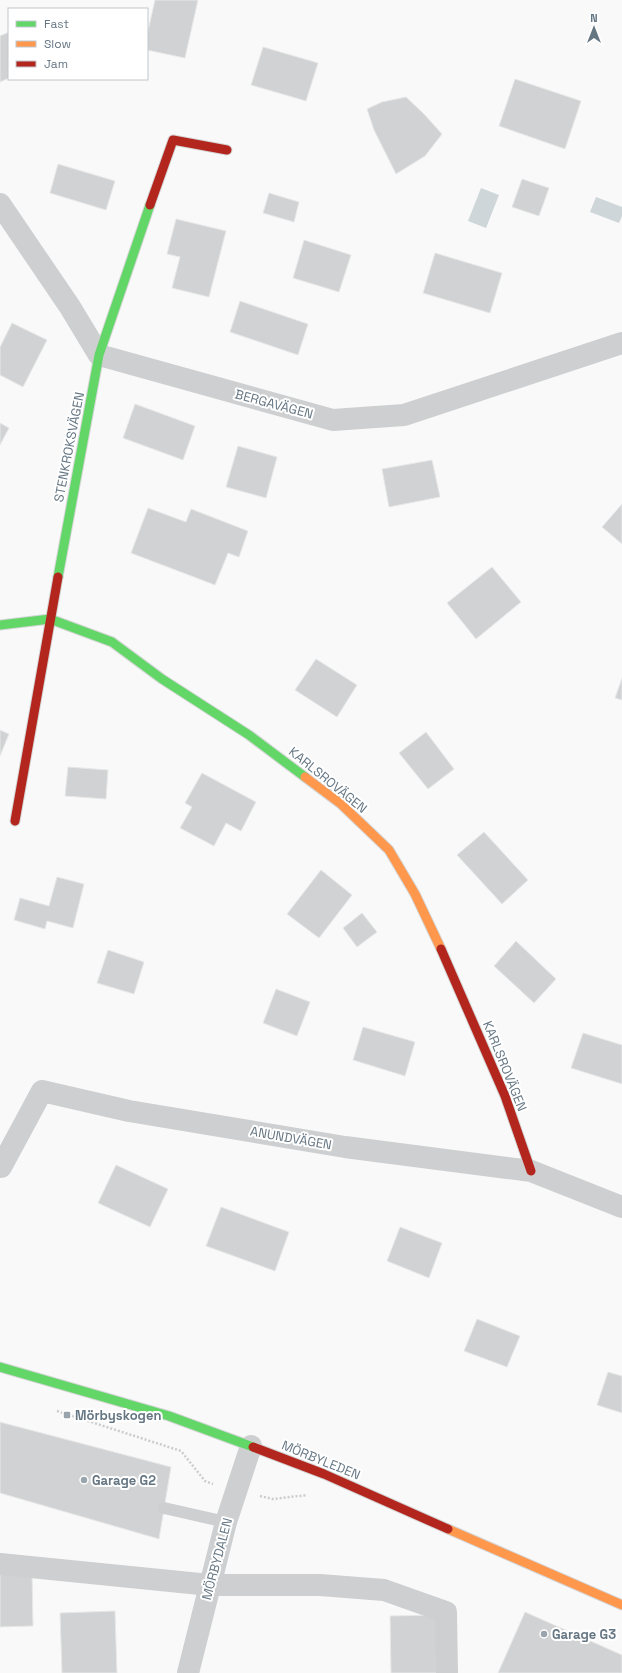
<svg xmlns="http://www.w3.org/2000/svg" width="622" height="1673" font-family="'Space Grotesk',sans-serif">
  <rect width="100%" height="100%" fill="#f9f9f9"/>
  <!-- water -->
  <g fill="#ced6d9">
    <path d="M481,188L499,195L486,228L468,221Z"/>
    <path d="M596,197L622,207V216L619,223L590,212Z"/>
  </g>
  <!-- building -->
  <g fill="#d0d2d3" stroke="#e8e8e8">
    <path d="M155,0H198L185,58L147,50V35Z"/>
    <path d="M9,32V78L0,82V36Z"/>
    <path d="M263,47L318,63L306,101L251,85Z"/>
    <path d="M515,79L581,101L565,149L499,126Z"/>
    <path d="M406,97L424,114L442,134L425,156L396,174L374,130L367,109L382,102Z"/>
    <path d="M58,164L115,181L106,210L50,193Z"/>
    <path d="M522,179L549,188L539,216L512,207Z"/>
    <path d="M269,193L299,202L294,222L263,213Z"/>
    <path d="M176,219L226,231L209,297L172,288L180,257L167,254Z"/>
    <path d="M304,240L351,255L339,292L293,278Z"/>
    <path d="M435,253L502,273L490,313L423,293Z"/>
    <path d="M240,301L308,324L298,355L230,332Z"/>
    <path d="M12,323L47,340L23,387L0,375V347Z"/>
    <path d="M135,404L195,426L183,460L123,438Z"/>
    <path d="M0,423L9,428L0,445Z"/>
    <path d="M238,446L277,457L266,498L226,487Z"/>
    <path d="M432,460L440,497L389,507L382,469Z"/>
    <path d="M622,504V544L602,527Z"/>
    <path d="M148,508L186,522L191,509L248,531L239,557L228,553L215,585L131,553Z"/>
    <path d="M492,567L521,602L476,639L447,603Z"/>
    <path d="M316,659L357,685L337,717L295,690Z"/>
    <path d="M622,678V700L615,698Z"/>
    <path d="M0,730L9,734L0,756Z"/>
    <path d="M426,732L454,769L428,789L399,753Z"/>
    <path d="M68,767L108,770L106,799L65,796Z"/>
    <path d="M202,773L256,802L241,831L226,823L214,846L180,828L192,807L185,803Z"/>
    <path d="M484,832L528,880L502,904L457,855Z"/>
    <path d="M321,870L352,895L319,938L287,914Z"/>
    <path d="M57,877L84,884L73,928L47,921L45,929L14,920L20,898L49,906Z"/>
    <path d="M362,913L377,932L357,947L343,928Z"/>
    <path d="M516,941L556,979L534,1003L494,966Z"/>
    <path d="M108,950L144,962L134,994L97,983Z"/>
    <path d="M276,989L310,1002L297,1036L263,1023Z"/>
    <path d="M363,1027L415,1042L405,1076L353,1060Z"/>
    <path d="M583,1033L622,1045V1084L571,1068Z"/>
    <path d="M116,1165L168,1189L150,1227L98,1203Z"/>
    <path d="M221,1207L289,1232L275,1271L206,1246Z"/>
    <path d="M400,1227L442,1243L429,1278L387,1261Z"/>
    <path d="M477,1319L520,1336L507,1367L464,1351Z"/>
    <path d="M608,1372L622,1376V1413L597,1405Z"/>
    <path d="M0,1422L171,1467L159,1539L0,1493Z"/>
    <path d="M0,1573H32L33,1626L0,1627Z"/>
    <path d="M115,1611L117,1673H62L60,1613Z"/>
    <path d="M525,1612L622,1655V1673H498Z"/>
    <path d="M440,1615L441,1673H391L390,1616Z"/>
  </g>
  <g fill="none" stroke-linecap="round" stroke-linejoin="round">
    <!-- fast casing -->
    <g stroke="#d5d6d7" stroke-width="11">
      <g id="fast">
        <path d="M58,577L99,355L150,205"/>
        <path d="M0,625L50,619L112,642L162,679L249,735L305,777"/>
        <path d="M0,1367L169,1416L253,1447"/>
      </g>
    </g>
    <!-- slow casing -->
    <g stroke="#d5d6d7" stroke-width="11">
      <g id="slow">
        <path d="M305,777L341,804L389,850L415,894L441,949"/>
        <path d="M448,1529L622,1605"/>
      </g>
    </g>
    <!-- jam casing -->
    <g stroke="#d5d6d7" stroke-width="11">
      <g id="jam">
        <path d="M150,205L173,140L227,150"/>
        <path d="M15,821L58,577"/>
        <path d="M441,949L505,1096L531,1171"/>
        <path d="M253,1447L324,1474L448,1529"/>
      </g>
    </g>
    <!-- path -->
    <g stroke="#cbcccd" stroke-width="2.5" stroke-dasharray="2 2" stroke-linecap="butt">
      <path d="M57,1411L181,1451L205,1481L213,1484"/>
      <path d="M260,1496L273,1499L307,1495"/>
    </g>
    <!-- lane -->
    <path stroke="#cecfd0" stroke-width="12" d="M164,1508L226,1522"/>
    <!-- street -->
    <g stroke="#cecfd0" stroke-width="22">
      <path d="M0,204L70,307L99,355L333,420L404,415L622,343"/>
      <path d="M1,1167L42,1091L129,1111L345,1147L531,1171L622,1207"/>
      <path d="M0,1564L210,1585H320L384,1590L446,1612L447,1673"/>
      <path d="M188,1673L226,1522L251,1446"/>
    </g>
    <!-- fast -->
    <use href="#fast" stroke="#63d668" stroke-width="9"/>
    <!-- slow -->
    <use href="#slow" stroke="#ff974d" stroke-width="9"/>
    <!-- jam -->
    <use href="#jam" stroke="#b3261e" stroke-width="9"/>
  </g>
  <!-- markers -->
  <g fill="#99a4ac" stroke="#fff" stroke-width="1.5">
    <rect x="63" y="1411" width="8" height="8" rx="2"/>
    <circle cx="84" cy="1480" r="4"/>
    <circle cx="544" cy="1634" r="4"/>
  </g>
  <g text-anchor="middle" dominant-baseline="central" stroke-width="4" stroke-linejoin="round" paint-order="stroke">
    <!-- street labels -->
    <g font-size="13" fill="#657683" stroke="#fff">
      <text transform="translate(274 404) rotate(15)">BERGAVÄGEN</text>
      <text transform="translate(69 447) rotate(-79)">STENKROKSVÄGEN</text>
      <text transform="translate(328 780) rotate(39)">KARLSROVÄGEN</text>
      <text transform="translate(505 1066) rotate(68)">KARLSROVÄGEN</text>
      <text transform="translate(291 1138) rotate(10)">ANUNDVÄGEN</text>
      <text transform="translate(321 1460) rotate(22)">MÖRBYLEDEN</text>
      <text transform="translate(217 1559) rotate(-75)">MÖRBYDALEN</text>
    </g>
    <!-- poi labels -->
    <g font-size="13" font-weight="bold" fill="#657683" stroke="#fff" text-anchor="start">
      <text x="75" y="1415">Mörbyskogen</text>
      <text x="92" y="1480">Garage G2</text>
      <text x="552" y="1634">Garage G3</text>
    </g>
  </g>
  <!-- legend -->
  <rect x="8" y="8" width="140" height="72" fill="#ffffff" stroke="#c1c8cd"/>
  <rect x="16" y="21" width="20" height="6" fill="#63d668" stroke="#c1c8cd"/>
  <text x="44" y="28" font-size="12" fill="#657683">Fast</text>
  <rect x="16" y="41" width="20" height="6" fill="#ff974d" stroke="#c1c8cd"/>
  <text x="44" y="48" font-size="12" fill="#657683">Slow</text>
  <rect x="16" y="61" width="20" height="6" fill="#b3261e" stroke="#c1c8cd"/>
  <text x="44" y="68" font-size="12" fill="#657683">Jam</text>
  <!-- north arrow -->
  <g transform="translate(594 28)" stroke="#ffffff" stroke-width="3" paint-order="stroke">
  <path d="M0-3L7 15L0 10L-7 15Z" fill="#657683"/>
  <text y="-6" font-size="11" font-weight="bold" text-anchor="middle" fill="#657683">N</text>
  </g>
</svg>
